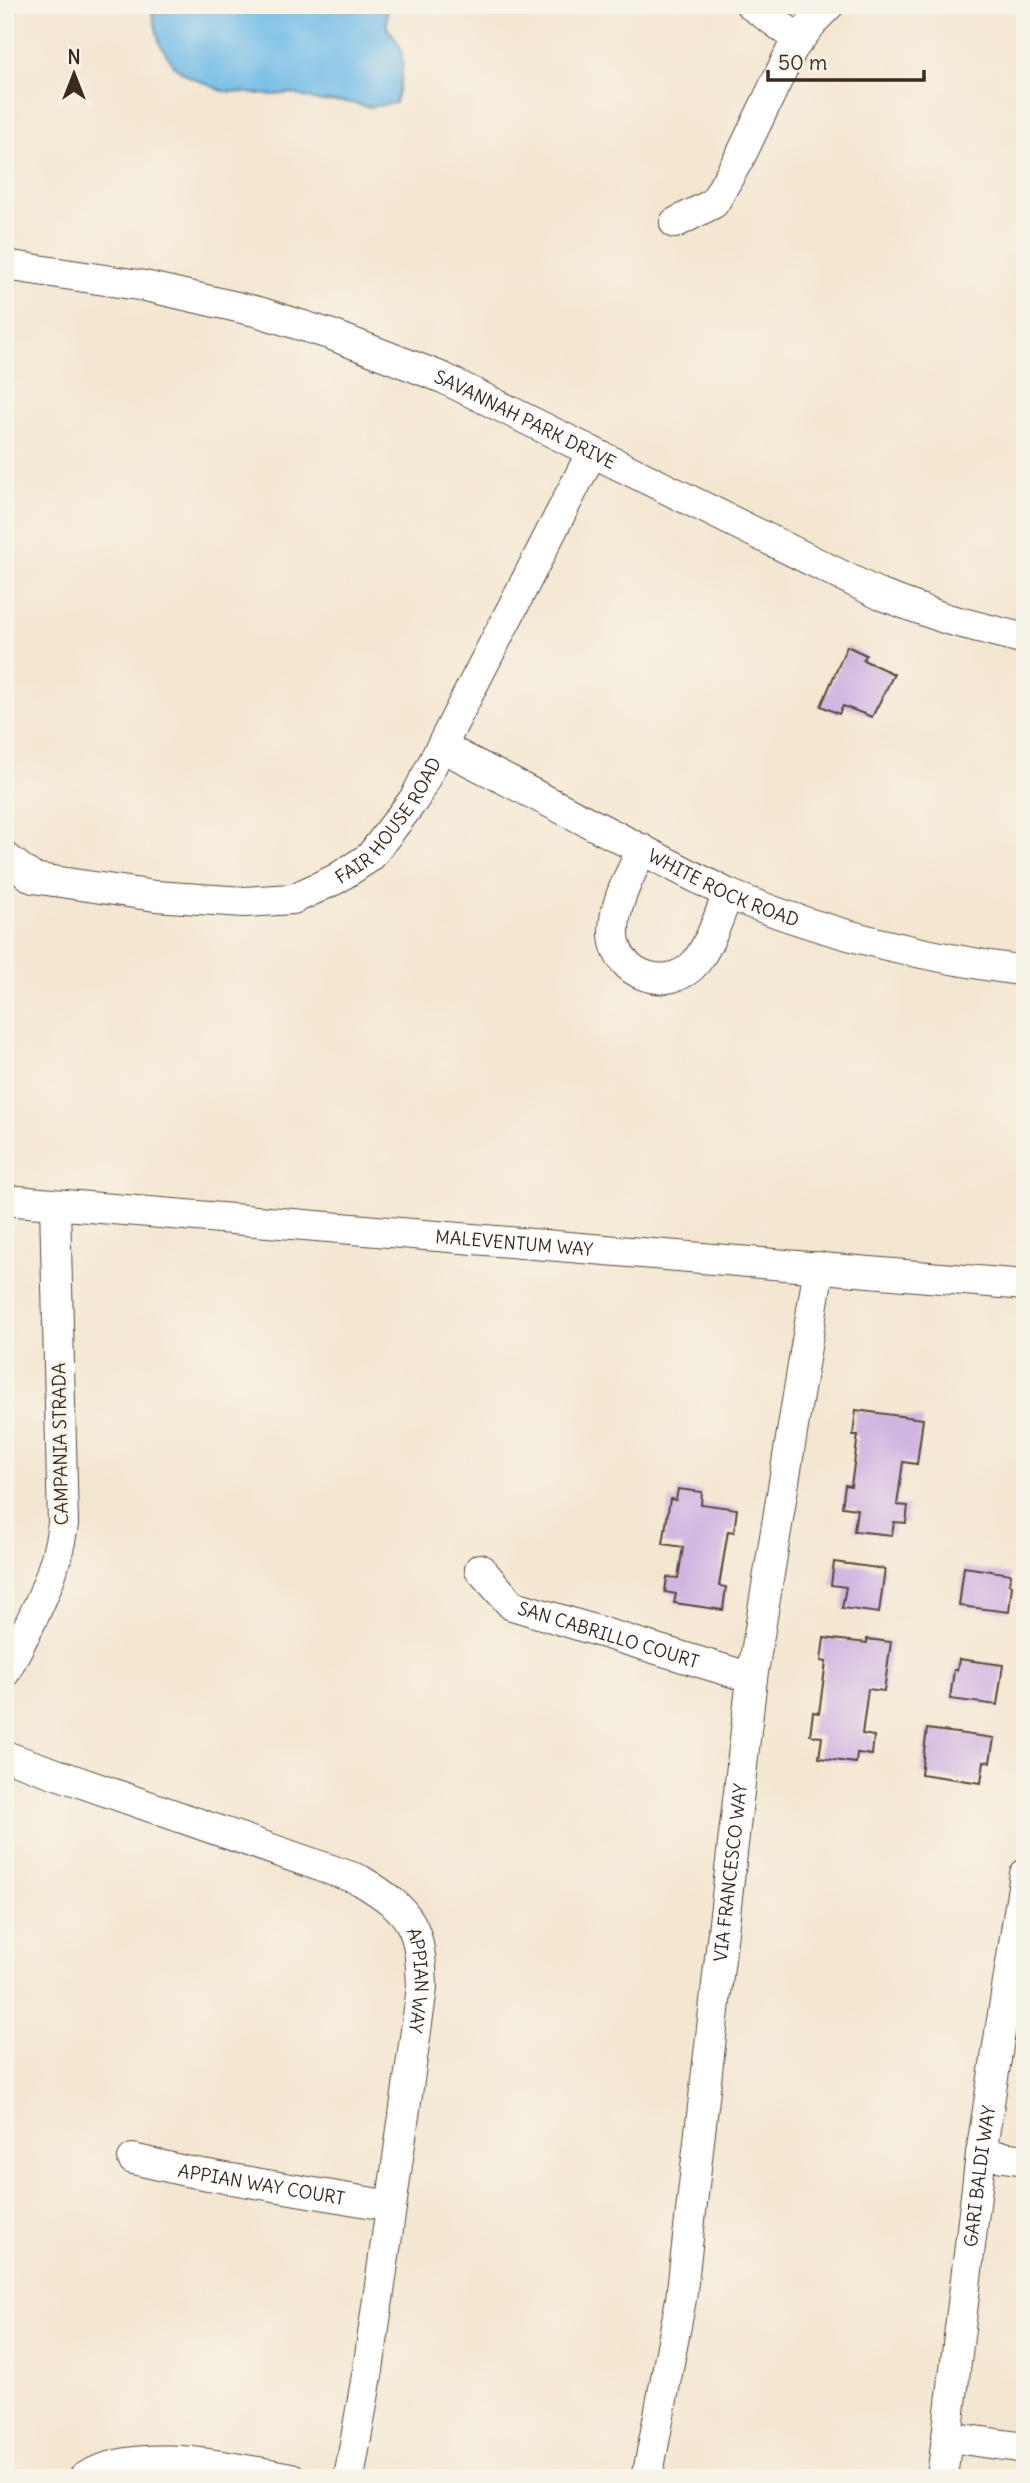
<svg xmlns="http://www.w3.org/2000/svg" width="1030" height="2483" font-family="Delius,sans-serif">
  <rect width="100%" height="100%" fill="#f7f3e8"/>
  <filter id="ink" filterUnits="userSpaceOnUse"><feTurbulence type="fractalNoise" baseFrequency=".0143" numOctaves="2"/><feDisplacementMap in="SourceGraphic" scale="14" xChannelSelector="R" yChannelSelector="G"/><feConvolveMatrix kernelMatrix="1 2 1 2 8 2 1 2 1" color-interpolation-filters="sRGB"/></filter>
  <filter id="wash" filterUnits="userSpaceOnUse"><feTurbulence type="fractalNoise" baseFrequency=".00686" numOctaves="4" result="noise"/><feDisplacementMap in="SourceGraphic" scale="28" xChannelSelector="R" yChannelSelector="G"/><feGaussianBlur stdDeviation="1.57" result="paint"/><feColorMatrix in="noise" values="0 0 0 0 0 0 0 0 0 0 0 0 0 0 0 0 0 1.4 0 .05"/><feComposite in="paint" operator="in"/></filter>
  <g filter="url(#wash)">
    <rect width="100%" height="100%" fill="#f4e7d1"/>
    <!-- water -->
    <path fill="#6fbbe8" stroke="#557283" stroke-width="2" d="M150,5H384L387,10V28C410,50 403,75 395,103L369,107L347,102L318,101L291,93L274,95L223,91L190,77L174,66L160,44Z"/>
    <g id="blocks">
      <!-- building -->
      <g fill="#d0b4e1">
        <path d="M847,646L866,655L863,660L894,674L872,717L843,706L839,714L821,706Z"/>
        <path d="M856,1410L923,1419L917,1464L903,1462L897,1505L908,1506L906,1523L894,1522L892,1535L854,1531L857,1509L842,1507L845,1485L851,1486L858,1435H853Z"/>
        <path d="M678,1489L702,1492L701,1504L737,1509L734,1532L728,1531L719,1586L726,1587L723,1610L674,1603L676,1594L665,1592L667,1577L678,1578L683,1547L663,1544L670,1499L676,1500Z"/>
        <path d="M834,1562L885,1569L879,1613L842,1608L846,1587L831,1585Z"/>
        <path d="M964,1567L1011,1574L1009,1584L1012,1585L1009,1612L959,1606Z"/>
        <path d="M824,1638L867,1643V1639L891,1642L884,1691L868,1689L862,1734L874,1736L872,1755L857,1753L856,1763L819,1758L822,1737L810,1735L813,1712L819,1713L826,1662L821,1661Z"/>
        <path d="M959,1659L1003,1665L997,1705L950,1699L954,1670H957Z"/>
        <path d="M927,1729L994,1738L990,1762L984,1761L981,1783L921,1774Z"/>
      </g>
    </g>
  </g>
  <g filter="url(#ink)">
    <use href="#blocks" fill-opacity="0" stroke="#574639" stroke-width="2"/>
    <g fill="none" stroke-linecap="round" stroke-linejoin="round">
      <!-- minor casing -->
      <g stroke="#574639" stroke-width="32">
        <g id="minor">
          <path d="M751,5L799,39"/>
          <path d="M675,223L714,203L741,155L792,49L815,19L829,5"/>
          <path id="s1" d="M5,265L145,286L259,312L332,335L443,378L881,595L947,619L1025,639"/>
          <path id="s2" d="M442,747L728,894C823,933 922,957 1025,971"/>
          <path d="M642,849C630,876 613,904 614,935C616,976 670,994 696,962C711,943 719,915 728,894"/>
          <path id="s3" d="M5,857L33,878L155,896L244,902L293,899L336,879L370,857L415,798L592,452"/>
          <path id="s4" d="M5,1200L1025,1285"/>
          <path id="s5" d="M480,1569L512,1605L752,1678"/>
          <path d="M5,1672C30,1624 56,1578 63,1524L55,1205"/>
          <path id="s6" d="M5,1756L360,1880C414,1913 420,1926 422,1988L368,2370L349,2478"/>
          <path d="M981,2154L1025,2160"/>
          <path id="s7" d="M133,2159L185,2171L391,2206"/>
          <path d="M948,2437L1025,2448"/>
          <path d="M84,2478C139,2444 230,2468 291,2478"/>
          <path id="s8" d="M645,2478L649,2468L681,2299L752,1678L819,1267"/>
          <path id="s9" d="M942,2478L981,2154L1025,1874"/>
        </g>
      </g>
      <!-- minor -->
      <use href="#minor" stroke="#fff" stroke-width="30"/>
    </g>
  </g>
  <g text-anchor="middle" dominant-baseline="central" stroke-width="5" stroke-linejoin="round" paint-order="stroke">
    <!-- street labels -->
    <g font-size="18" fill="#3b2a1e" stroke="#f7f3e8">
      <text stroke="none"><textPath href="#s1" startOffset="546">SAVANNAH PARK DRIVE</textPath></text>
      <text stroke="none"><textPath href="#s3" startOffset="424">FAIR HOUSE ROAD</textPath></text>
      <text stroke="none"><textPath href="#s2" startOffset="315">WHITE ROCK ROAD</textPath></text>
      <text stroke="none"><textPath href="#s4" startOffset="511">MALEVENTUM WAY</textPath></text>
      <text transform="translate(60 1444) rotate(-91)">CAMPANIA STRADA</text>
      <text stroke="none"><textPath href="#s5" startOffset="149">SAN CABRILLO COURT</textPath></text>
      <text stroke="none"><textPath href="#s8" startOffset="612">VIA FRANCESCO WAY</textPath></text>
      <text stroke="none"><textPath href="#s6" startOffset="502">APPIAN WAY</textPath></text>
      <text stroke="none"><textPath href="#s9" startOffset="304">GARI BALDI WAY</textPath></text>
      <text stroke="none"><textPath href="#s7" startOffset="131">APPIAN WAY COURT</textPath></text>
    </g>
  </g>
  <!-- margin -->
  <rect width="1030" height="2483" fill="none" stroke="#f7f3e8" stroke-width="28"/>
  <!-- north arrow -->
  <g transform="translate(74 74)" stroke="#f7f3e8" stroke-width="5" paint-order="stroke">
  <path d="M0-5L12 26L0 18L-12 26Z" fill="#3b2a1e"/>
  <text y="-10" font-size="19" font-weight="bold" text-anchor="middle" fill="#3b2a1e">N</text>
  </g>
  <!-- scale -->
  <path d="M768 70v10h156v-10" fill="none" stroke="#3b2a1e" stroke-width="3.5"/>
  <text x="778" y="70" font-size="21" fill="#3b2a1e" stroke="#f7f3e8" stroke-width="5" paint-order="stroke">50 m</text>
</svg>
